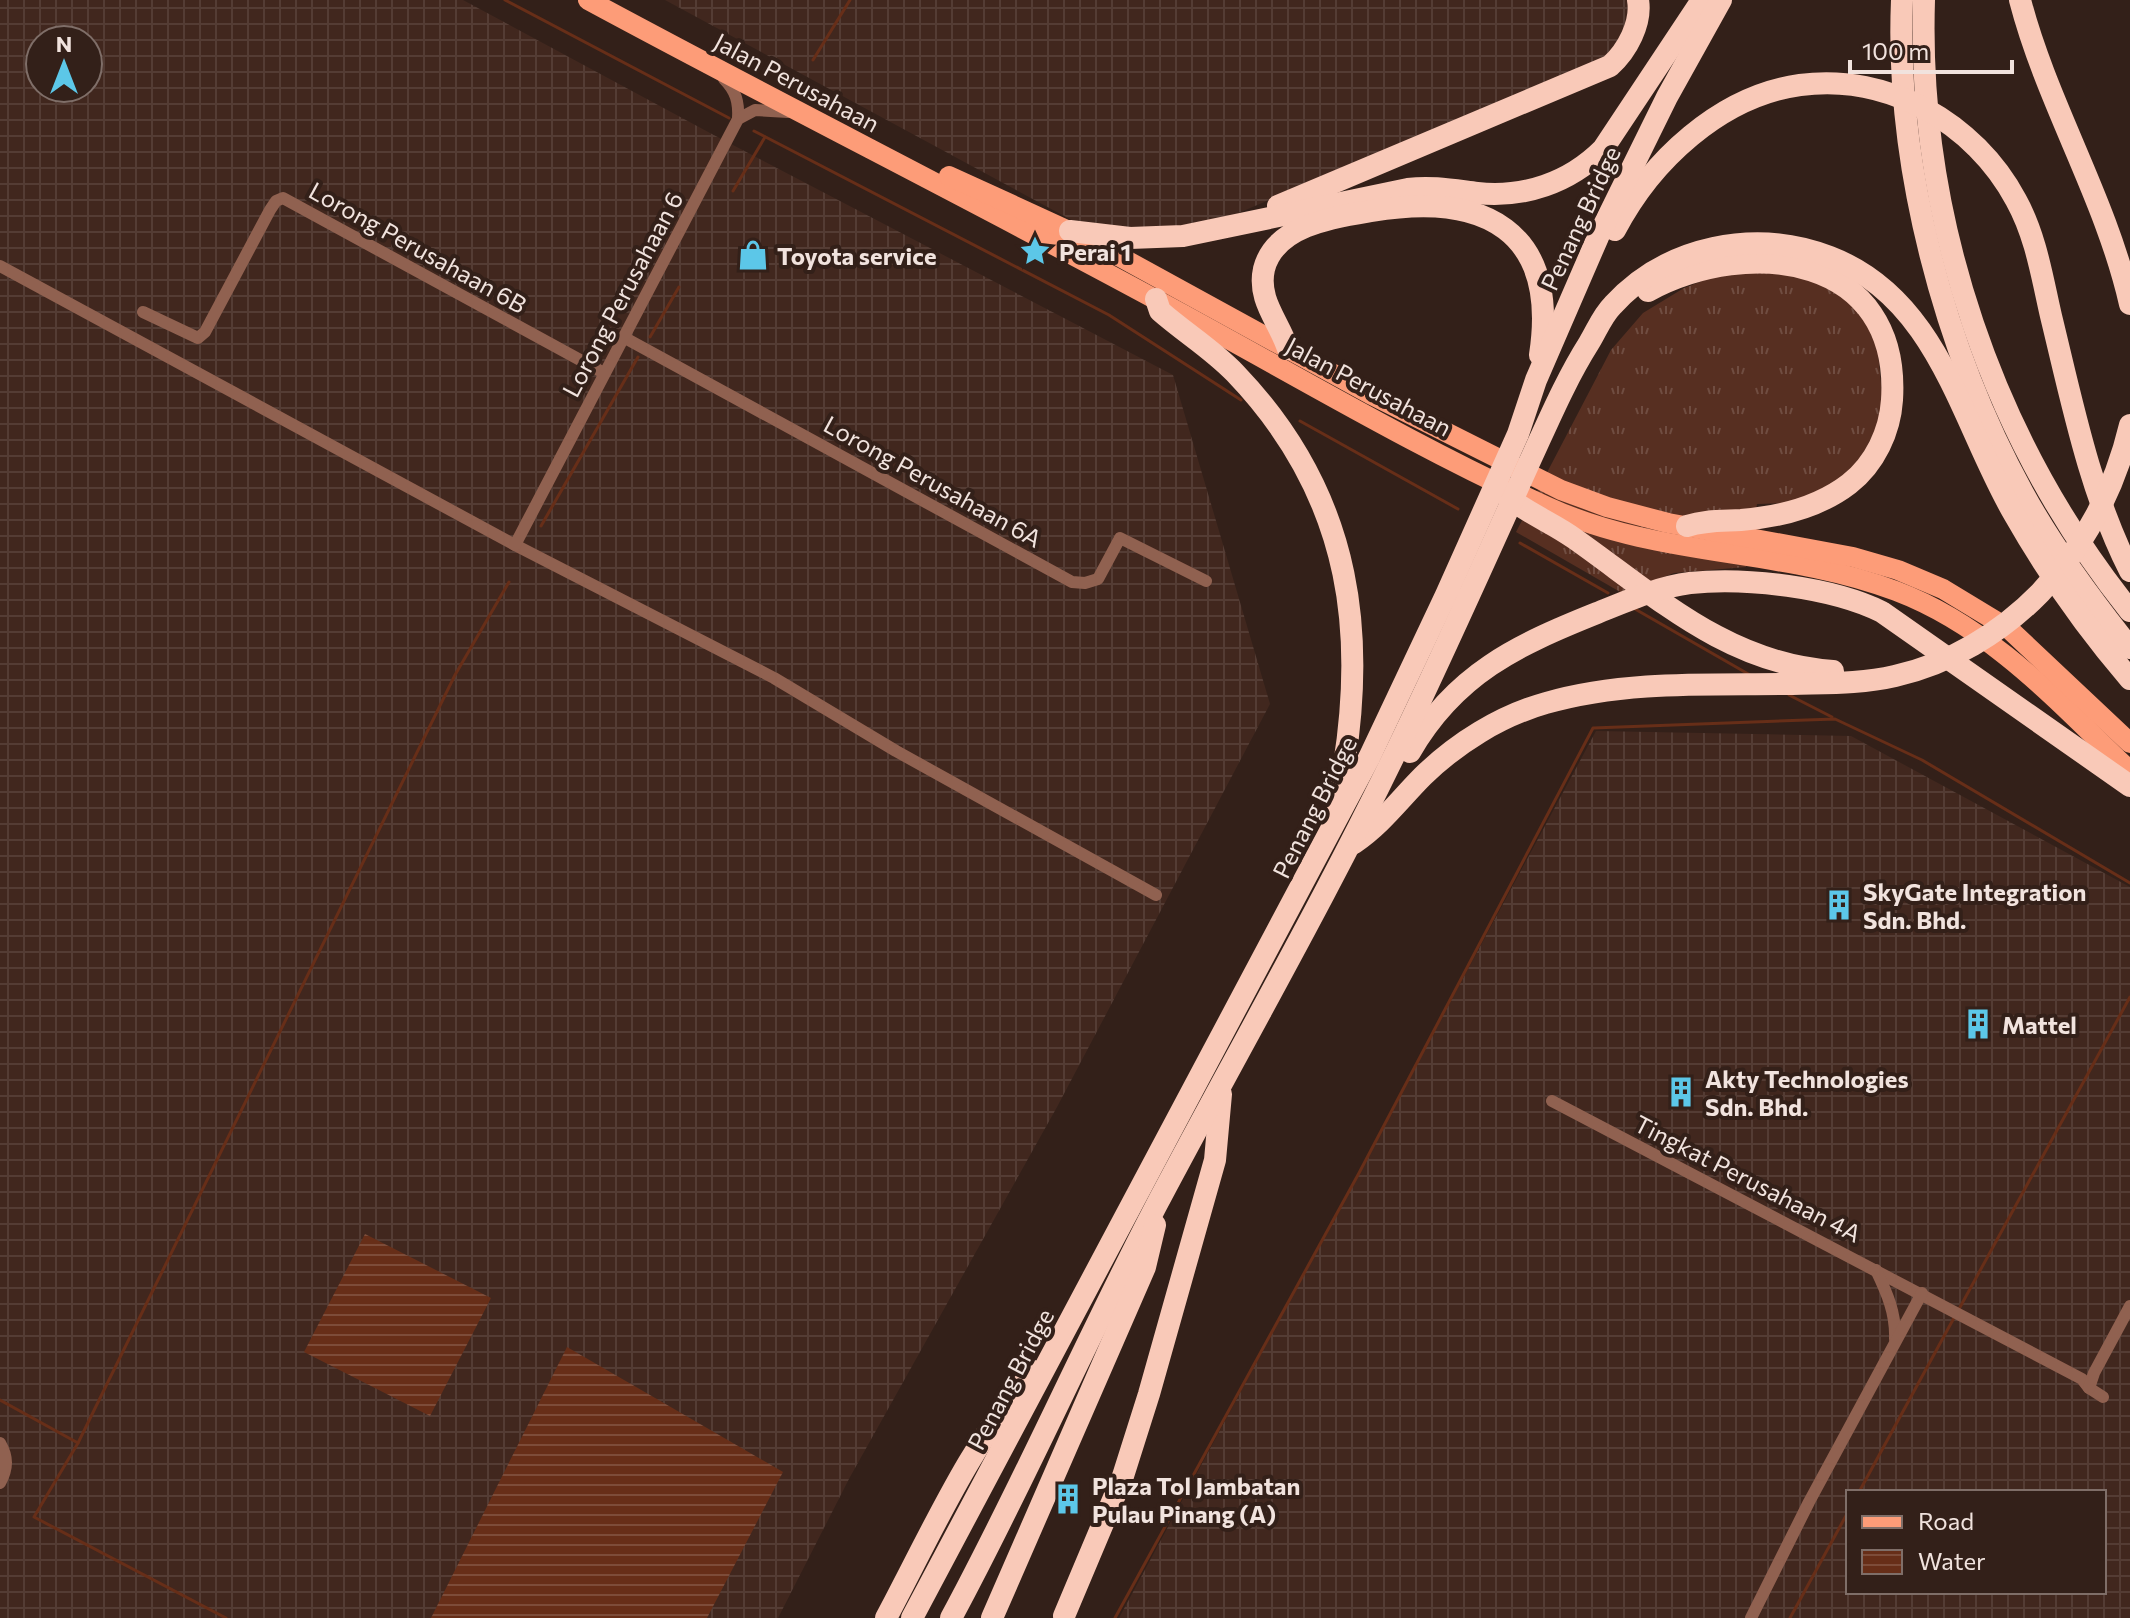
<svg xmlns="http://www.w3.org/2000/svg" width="2130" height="1618" font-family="Commissioner,sans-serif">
  <defs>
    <pattern id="industrial-grid" width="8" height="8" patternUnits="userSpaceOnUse" patternTransform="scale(2)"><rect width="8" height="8" fill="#41271e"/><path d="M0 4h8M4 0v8" fill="none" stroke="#543c34"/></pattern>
    <pattern id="grass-tufts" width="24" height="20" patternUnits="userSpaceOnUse" patternTransform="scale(2)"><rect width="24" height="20" fill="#572f21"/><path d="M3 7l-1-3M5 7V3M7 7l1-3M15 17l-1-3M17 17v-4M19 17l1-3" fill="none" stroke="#704d41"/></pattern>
    <pattern id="water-rules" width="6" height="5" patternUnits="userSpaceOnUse" patternTransform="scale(2)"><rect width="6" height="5" fill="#672e18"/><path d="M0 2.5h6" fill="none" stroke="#7d4c39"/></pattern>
  </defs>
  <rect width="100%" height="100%" fill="#332019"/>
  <!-- industrial -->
  <g fill="url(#industrial-grid)" fill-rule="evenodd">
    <path d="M0,0H463L710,133L1173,375L1270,704L1057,1107L850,1477L778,1618H0ZM40,40H88V88H40Z"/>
    <path d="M665,0H1640L1611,55L1229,217L1155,231L1079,224Z"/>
    <path d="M1596,731L1851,736L2130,887V1618H1119ZM1848,1492H2104V1592H1848Z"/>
  </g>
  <!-- grass -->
  <path fill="url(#grass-tufts)" d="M1789,266L1840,289L1876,332L1884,414L1858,463L1837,482L1812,496L1785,503L1757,504L1746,567L1674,573L1622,593L1516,532L1611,350L1643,313L1684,288L1733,269Z"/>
  <!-- water -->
  <g fill="url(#water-rules)">
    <path d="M365,1234L491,1298L430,1416L304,1352Z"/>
    <path d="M567,1347L783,1472L707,1618H431Z"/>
  </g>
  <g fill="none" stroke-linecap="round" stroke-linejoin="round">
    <!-- stream -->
    <g stroke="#672e18" stroke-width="3">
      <path d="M505,0L729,118"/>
      <path d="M813,60L850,0"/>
      <path d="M754,131L1109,315L1241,400"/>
      <path d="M733,191L765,137"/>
      <path d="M650,337L679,287"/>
      <path d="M1300,421L1458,509"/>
      <path d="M541,526L638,357"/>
      <path d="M1520,543L1608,593"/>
      <path d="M1635,609L1750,675"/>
      <path d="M1789,695L1832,717"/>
      <path d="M1959,1309L2130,997"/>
      <path d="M0,1400L78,1443L34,1517L226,1618"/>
      <path d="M78,1443L455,675L509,582"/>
      <path d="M1859,1492L1955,1316"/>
      <path d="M1115,1618L1359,1173L1593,728L1835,719L1922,760L2130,883"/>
      <path d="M1790,1618L1848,1512"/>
    </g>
    <!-- street -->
    <g stroke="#906150" stroke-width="12">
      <path d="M724,79C736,91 739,102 738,119"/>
      <path d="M0,266L515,545L774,678L896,751L1156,895"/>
      <path d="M143,312L198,338L205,332L270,210L276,201L283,198L604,373"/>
      <path d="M625,338L1072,582L1085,583L1098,579L1120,538L1206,581"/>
      <path d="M515,545L738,119L755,110L788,112"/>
      <path d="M1552,1101L2082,1379L2089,1388L2103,1397"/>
      <path d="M1876,1270C1887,1293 1896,1313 1895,1339"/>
      <path d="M2089,1388L2094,1373L2130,1306"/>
      <path d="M0,1443C8,1457 8,1468 0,1483"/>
      <path d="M1751,1618L1809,1502L1922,1293"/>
    </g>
    <!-- primary -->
    <g stroke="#fd9c78" stroke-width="20">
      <path d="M588,0C775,101 966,197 1153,298C1284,368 1412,446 1548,507C1658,558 1783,548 1896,591C1991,627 2058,702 2130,771"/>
      <path d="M949,176L1093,242L1370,394L1561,490L1607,507L1668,523L1853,557L1898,570L1943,589L2009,629L2130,743"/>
    </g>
    <!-- highway -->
    <g stroke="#f9c9b8" stroke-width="22">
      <path d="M1902,0C1895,164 1944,349 2023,493C2053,548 2091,599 2130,648"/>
      <path d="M1924,0C1917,219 1993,440 2130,611"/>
      <path d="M2020,0C2047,104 2106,198 2130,304"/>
      <path d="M1278,206L1610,66C1627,51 1642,23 1638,0"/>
      <path d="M1615,230C1651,161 1720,96 1800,85C1888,73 1975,123 2016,200C2036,236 2042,277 2051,316C2072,402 2090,493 2130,571"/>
      <path d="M1070,231L1130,238L1183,236L1408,189C1432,186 1453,190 1477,193C1524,198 1569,183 1603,149L1702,0"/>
      <path d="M1648,291C1750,236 1901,255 1892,400C1890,431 1875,464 1849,484C1819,507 1779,517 1741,520C1722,521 1705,520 1687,526"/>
      <path d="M1156,299L1160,311C1185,333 1212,349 1235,373C1354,497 1371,640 1337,803"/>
      <path d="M1288,349C1279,321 1257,300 1264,269C1275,225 1335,217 1372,211C1484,192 1559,230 1540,355"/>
      <path d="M1503,492C1523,512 1552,522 1575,539C1657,597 1728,664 1833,671"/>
      <path d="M1410,752C1455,674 1517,645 1597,613C1627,601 1658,587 1690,583C1745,577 1832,587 1882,612L2130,786"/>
      <path d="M1354,843C1381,825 1400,799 1423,776C1457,743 1500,716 1546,703C1626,680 1711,685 1793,684C1827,683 1861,684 1895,676C1949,664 2001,633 2040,593C2085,545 2115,489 2130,425"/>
      <path d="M1064,1616L1123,1476L1149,1394L1215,1160L1221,1094"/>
      <path d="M886,1618C931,1534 970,1443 1034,1371"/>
      <path d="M912,1618L1369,758L1446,595L1518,434L1536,380L1598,237L1667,97L1721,0"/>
      <path d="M951,1618C1024,1483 1085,1342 1156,1206C1240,1047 1330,891 1407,729C1449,641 1489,552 1529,463C1548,422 1565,381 1589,343C1597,330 1602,316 1613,305C1667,246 1755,228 1830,257C1939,299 1961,423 2014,514C2047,572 2087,629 2130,679"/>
      <path d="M992,1618L1145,1267L1155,1225"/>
    </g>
  </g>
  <!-- icons -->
  <defs>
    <g id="sight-bare" transform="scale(2.4)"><path d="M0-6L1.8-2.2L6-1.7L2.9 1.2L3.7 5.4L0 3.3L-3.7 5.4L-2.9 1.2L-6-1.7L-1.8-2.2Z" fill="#5cc7e8" stroke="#332019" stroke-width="2.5" paint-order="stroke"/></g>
    <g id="shop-bare" transform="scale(2.4)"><path d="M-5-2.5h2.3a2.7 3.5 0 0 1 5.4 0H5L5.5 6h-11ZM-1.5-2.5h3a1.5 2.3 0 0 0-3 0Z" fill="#5cc7e8" stroke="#332019" stroke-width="2.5" paint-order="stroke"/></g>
    <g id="building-bare" transform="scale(2.4)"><path d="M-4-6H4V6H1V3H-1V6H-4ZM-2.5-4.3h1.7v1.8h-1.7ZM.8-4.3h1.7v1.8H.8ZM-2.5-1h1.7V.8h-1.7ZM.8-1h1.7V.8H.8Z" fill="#5cc7e8" stroke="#332019" stroke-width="2.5" paint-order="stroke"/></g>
  </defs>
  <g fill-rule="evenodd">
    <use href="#sight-bare" x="1035" y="251"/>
    <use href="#shop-bare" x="753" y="255"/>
    <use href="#building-bare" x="1839" y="905"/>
    <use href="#building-bare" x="1978" y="1024"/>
    <use href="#building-bare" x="1681" y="1092"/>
    <use href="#building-bare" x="1068" y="1499"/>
  </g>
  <g text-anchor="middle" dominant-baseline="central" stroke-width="8" stroke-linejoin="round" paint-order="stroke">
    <!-- street labels -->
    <g font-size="24" fill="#f1e3de" stroke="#332019">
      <text transform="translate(797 82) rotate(28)">Jalan Perusahaan</text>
      <text transform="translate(1580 218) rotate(-65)">Penang Bridge</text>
      <text transform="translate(418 247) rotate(29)">Lorong Perusahaan 6B</text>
      <text transform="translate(622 294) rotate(-62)">Lorong Perusahaan 6</text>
      <text transform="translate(1369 386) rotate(28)">Jalan Perusahaan</text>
      <text transform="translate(933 481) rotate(29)">Lorong Perusahaan 6A</text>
      <text transform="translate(1314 807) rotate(-63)">Penang Bridge</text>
      <text transform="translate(1748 1178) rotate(27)">Tingkat Perusahaan 4A</text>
      <text transform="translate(1010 1379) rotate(-62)">Penang Bridge</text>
    </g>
    <!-- poi labels -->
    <g font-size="24" font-weight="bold" fill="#f1e3de" stroke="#332019" text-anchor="start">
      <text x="1059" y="251">Perai 1</text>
      <text x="777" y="255">Toyota service</text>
      <text x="1863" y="891">SkyGate Integration<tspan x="1863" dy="28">Sdn. Bhd.</tspan></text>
      <text x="2002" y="1024">Mattel</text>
      <text x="1705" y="1078">Akty Technologies<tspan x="1705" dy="28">Sdn. Bhd.</tspan></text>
      <text x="1092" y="1485">Plaza Tol Jambatan<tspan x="1092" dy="28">Pulau Pinang (A)</tspan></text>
    </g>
  </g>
  <!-- legend -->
  <rect x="1846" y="1490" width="260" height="104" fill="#332019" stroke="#7f6e68" stroke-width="2"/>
  <rect x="1862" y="1516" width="40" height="12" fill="#fd9c78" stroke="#7f6e68" stroke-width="2"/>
  <text x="1918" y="1530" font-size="24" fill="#f1e3de">Road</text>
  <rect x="1862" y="1550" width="40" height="24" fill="url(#water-rules)" stroke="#7f6e68" stroke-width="2"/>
  <text x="1918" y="1570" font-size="24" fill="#f1e3de">Water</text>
  <!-- north arrow -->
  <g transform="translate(64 64)"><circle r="38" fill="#332019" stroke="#7f6e68" stroke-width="2"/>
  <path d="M0-6L14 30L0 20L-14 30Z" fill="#5cc7e8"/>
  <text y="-12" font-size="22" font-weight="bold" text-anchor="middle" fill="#f1e3de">N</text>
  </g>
  <!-- scale -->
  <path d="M1850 60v12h162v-12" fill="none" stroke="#f1e3de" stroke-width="4"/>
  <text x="1862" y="60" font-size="24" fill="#f1e3de" stroke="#332019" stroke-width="6" paint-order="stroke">100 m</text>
</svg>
